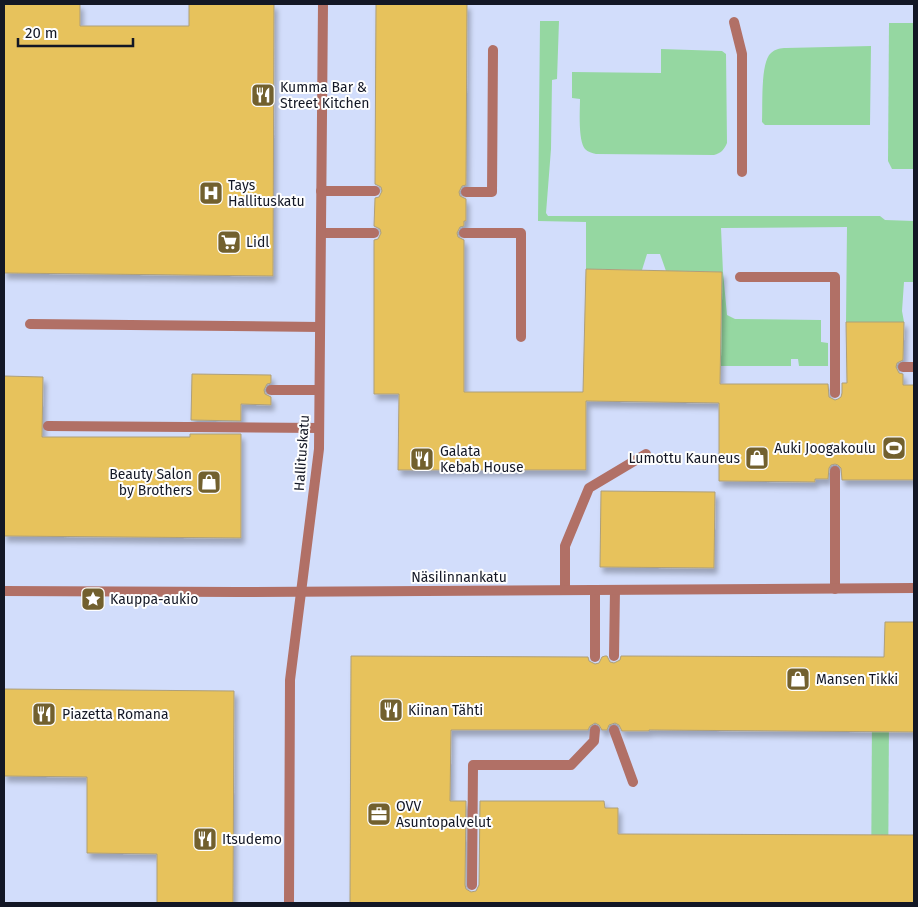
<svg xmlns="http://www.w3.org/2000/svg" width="918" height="907" font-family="'Fira Sans',sans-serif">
  <defs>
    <filter id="shadow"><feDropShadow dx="3" dy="5.5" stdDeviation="2.5" flood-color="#0004"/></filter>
  </defs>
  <rect width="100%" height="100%" fill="#d2ddfb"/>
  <!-- green -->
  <g fill="#95d7a1">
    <path d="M540,21H559L557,79L552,80L551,149L546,213L548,216H880L885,220L914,221V282H904L902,311L904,322H846L847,227L721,228L723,272L727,315L735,319L821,320V342L828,343V366H799L798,359H791V366H721L722,272L666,271L660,254H647L642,270L586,269V222L538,221Z"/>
    <path d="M889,23H914V169H892L888,161Z"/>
    <path d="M871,46L870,125H765L762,122C763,107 760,62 771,53C775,49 781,48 786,48Z"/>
    <path d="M661,49L722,51L726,54L727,143C724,150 721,153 714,155L596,154C592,153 588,152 585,149C578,140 580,110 580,99L572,98V72L661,73Z"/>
    <path d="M872,714L889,715L888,903H871Z"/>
  </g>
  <!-- building -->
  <g fill="#e7c25b" stroke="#ae9f7a" filter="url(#shadow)">
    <path d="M4,4H80V26H189V4H274L273,276L4,273Z"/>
    <path d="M376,4H467L466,185L462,186L459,192L460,196L466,199V221H464V226L460,227L457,233L458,237L464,240V392H583L586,269L722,272L720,384H828L829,397L835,400L838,399L841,397L842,393V383H847L846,322H904L903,360L897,363L896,367L899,373L903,374V385H914V480H842L841,468L838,465L835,464L831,465L829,468L828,479H815V482L719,481V403L586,401V470H398L399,394H374V240L378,239L381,233L380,229L374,226L375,198L379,197L382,191L381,187L375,184Z"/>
    <path d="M192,374L271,375V383L267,384L264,390L265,394L271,397V405L241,404V421L191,420Z"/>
    <path d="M4,376L43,377L42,437H190V434H241V538L4,536Z"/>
    <path d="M601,491L715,492L714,568L600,567Z"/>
    <path d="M885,622H914V732L649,730V731H622L619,725L615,723L609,725L607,730H602L599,725L595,723L590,726L588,730H451L450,801H466L465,885L466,889L471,892L476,891L479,885L480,801H604L605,808H618V834L914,835V903H350L351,656L588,657L589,661L595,664L599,663L602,657L605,656H607L610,662L614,663L620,660L621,656L884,657Z"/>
    <path d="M4,689L234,691L233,903H157V854L87,853V777L4,776Z"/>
  </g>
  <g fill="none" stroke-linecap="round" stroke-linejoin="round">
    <!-- service -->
    <g stroke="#b17066" stroke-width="10">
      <path d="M734,22L742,54V172"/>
      <path d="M321,191H375"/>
      <path d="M466,192H492L493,50"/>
      <path d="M321,233H374"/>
      <path d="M464,233H521V337"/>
      <path d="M740,277H835V393"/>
      <path d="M30,324L320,327"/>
      <path d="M903,367H914"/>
      <path d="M271,390H319"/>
      <path d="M48,426L319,428"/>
      <path d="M835,589V471"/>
      <path d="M565,590V546L589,488L646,454"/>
      <path d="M614,656L615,590"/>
      <path d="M595,657V590"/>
      <path d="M614,730L633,782"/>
      <path d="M472,885L473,765H571L594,741L595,730"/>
    </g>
    <!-- minor -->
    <g stroke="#b17066" stroke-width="10">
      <path d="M4,591L237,592L914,588"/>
      <path d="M289,903L290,680L319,449L323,4"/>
    </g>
  </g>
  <!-- icons -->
  <defs>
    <g id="restaurant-square" transform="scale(1.25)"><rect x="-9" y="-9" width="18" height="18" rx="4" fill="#72602e" stroke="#fefefe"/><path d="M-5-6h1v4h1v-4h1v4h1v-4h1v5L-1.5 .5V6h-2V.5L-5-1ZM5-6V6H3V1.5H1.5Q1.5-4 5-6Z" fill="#fff"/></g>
    <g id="hospital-square" transform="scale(1.25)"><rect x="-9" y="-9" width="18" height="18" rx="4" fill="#72602e" stroke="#fefefe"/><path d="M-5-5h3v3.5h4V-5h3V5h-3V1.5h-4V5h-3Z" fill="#fff"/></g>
    <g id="supermarket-square" transform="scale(1.25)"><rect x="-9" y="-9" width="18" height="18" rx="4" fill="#72602e" stroke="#fefefe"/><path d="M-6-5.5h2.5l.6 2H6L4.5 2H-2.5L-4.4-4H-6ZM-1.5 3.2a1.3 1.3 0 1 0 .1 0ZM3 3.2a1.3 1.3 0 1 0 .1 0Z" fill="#fff"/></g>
    <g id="stadium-square" transform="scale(1.25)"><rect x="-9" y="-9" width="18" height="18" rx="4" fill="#72602e" stroke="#fefefe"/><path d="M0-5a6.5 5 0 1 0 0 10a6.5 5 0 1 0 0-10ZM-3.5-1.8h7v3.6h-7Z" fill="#fff"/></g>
    <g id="shop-square" transform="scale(1.25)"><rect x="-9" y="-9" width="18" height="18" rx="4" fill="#72602e" stroke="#fefefe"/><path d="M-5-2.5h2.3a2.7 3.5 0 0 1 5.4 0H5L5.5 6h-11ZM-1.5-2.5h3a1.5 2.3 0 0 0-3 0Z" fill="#fff"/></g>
    <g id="sight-square" transform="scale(1.25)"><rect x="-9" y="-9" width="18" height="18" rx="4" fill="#72602e" stroke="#fefefe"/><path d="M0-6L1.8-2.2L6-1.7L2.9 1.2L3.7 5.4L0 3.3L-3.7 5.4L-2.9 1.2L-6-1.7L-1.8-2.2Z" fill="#fff"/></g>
    <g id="office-square" transform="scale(1.25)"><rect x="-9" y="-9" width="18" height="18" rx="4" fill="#72602e" stroke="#fefefe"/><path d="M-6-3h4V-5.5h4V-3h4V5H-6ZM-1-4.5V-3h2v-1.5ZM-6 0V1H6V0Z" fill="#fff"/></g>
  </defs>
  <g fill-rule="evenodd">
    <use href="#restaurant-square" x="263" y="95"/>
    <use href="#hospital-square" x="211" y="193"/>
    <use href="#supermarket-square" x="229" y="242"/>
    <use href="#stadium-square" x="894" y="448"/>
    <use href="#shop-square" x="757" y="458"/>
    <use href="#restaurant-square" x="422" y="459"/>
    <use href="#shop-square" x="209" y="482"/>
    <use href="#sight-square" x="93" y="599"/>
    <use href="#shop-square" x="798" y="679"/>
    <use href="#restaurant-square" x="391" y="710"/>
    <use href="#restaurant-square" x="44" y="714"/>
    <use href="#office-square" x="379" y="814"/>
    <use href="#restaurant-square" x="205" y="839"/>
  </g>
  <g text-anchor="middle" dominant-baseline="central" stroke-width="4" stroke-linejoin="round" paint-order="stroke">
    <!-- poi labels -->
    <g font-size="14" fill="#131725" stroke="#fefefe" text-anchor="start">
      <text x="280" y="87">Kumma Bar &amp;<tspan x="280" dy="16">Street Kitchen</tspan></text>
      <text x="228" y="185">Tays<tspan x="228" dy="16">Hallituskatu</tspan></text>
      <text x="246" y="242">Lidl</text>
      <text x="876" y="448" text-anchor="end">Auki Joogakoulu</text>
      <text x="440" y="451">Galata<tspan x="440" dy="16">Kebab House</tspan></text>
      <text x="740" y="458" text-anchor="end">Lumottu Kauneus</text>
      <text x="192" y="474" text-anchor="end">Beauty Salon<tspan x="192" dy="16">by Brothers</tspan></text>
      <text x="110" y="599">Kauppa-aukio</text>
      <text x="816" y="679">Mansen Tikki</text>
      <text x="408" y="710">Kiinan Tähti</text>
      <text x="62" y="714">Piazetta Romana</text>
      <text x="396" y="806">OVV<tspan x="396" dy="16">Asuntopalvelut</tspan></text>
      <text x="222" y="839">Itsudemo</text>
    </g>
    <!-- street labels -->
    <g font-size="14" fill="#131725" stroke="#fefefe">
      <text transform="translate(302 453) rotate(-86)">Hallituskatu</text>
      <text x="459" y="577">Näsilinnankatu</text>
    </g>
  </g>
  <!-- border -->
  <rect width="918" height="907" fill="none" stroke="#131725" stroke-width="10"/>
  <!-- scale -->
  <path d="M18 38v8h115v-8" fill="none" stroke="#131725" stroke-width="2.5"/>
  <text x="25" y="38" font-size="15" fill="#131725" stroke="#fefefe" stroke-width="4" paint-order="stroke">20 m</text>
</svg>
